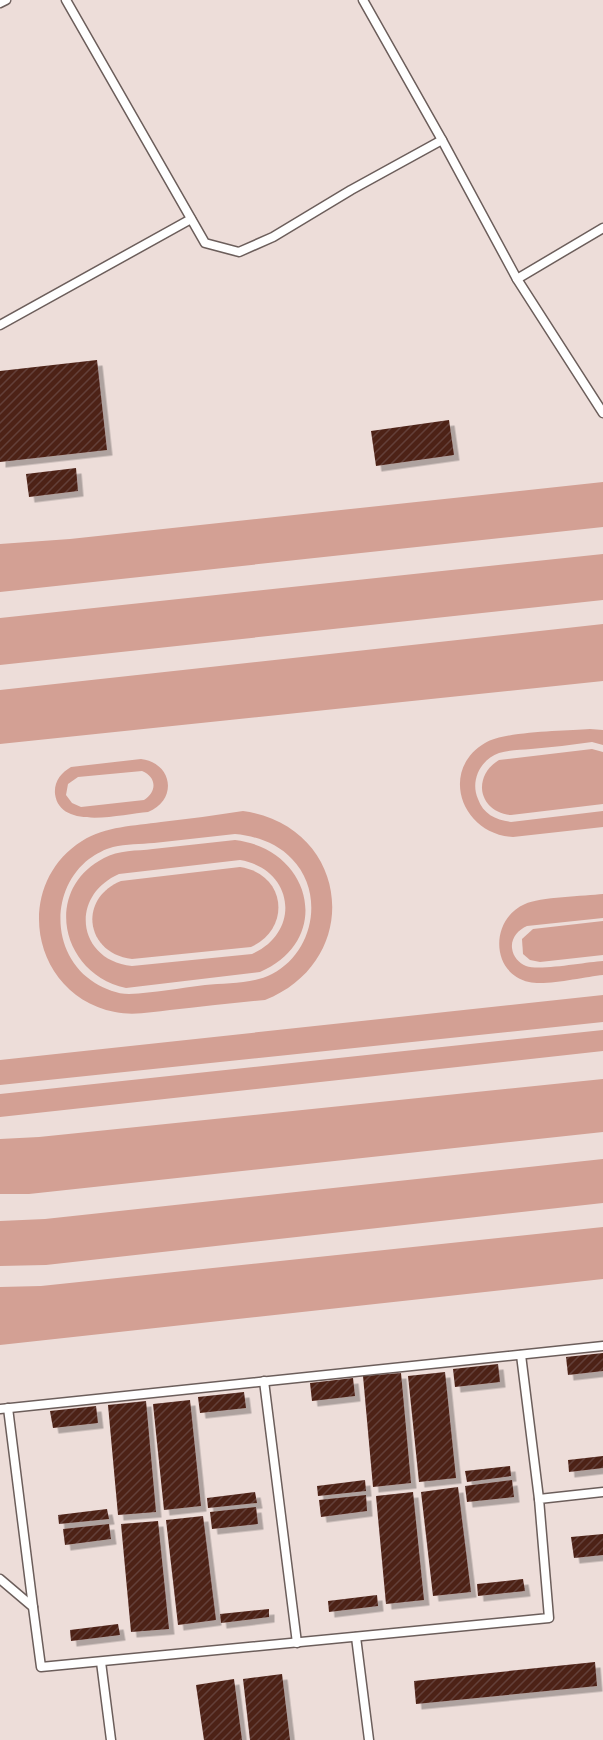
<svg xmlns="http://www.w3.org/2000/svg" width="603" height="1740" font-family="Roboto,sans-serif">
  <defs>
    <pattern id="building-hatch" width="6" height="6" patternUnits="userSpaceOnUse" patternTransform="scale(1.5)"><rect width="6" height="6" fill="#4e2219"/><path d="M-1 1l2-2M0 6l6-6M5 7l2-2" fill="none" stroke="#634038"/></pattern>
    <filter id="shadow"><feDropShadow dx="5.5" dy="5.5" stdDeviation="0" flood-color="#0004"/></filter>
  </defs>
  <rect width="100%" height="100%" fill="#edddd9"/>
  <!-- pitch -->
  <g fill="#d3a094" fill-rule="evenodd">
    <path d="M603,482V527L0,592V544L70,539Z"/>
    <path d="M603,554V600L0,665V618Z"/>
    <path d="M603,624V681L0,744V690Z"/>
    <path d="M590,729L603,730V745L592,742C572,745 552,747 531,749C521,750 509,750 499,753C480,760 470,781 478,799C483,814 496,820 511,822L603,811V827L513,837C461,834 439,770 485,743C505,731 565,731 590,729Z"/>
    <path d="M592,749L603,752V804L511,815C478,812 472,776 499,760Z"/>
    <path d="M141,759C173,763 178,800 148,812C122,814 60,831 55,794C54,781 61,773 71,767ZM142,771C157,777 157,792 144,800L81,807L72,803L66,795L68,784L78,777Z"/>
    <path d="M243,811C350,826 365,960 265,1000C233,1003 201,1007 170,1010C152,1012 133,1016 115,1012C32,996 11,886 82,841C106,826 134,826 161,822C189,819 216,815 243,811ZM235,834C256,836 277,843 292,859C325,893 314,952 272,974C253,984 226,983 205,985C180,988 154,993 129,994C117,994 105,989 95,983C51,956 49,890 89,859C96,854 105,849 113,847C126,844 141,844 154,843C181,840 208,837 235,834Z"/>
    <path d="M235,840C312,849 334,940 260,972L126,988C61,974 42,890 104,858C118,850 137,851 153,849C180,846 208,843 235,840ZM240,860C294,869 302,932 252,954L132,966C77,960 69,896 119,874Z"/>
    <path d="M240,867C286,874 292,928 251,947L132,959C86,954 77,899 121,881Z"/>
    <path d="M603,894V918L527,926C518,930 511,938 512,948C513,957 519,963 526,966C540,971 586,962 603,961V975C584,977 546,986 529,982C490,973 490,919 525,904C539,897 585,896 603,894Z"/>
    <path d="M603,921V955L540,962L530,960L523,954L522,939L533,929Z"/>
    <path d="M603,995V1022L0,1085V1060Z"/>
    <path d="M603,1030V1051L0,1117V1094Z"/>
    <path d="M603,1079V1132L29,1194H0V1139L39,1137Z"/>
    <path d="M603,1159V1203L46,1265L0,1266V1221L45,1219Z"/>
    <path d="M603,1227V1279L0,1345V1287L41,1286Z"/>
  </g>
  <!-- building -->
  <g fill="url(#building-hatch)" filter="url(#shadow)">
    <path d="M97,360L107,450L0,462V371Z"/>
    <path d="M449,420L454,455L376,466L371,431Z"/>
    <path d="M76,468L78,491L29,497L26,474Z"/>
    <path d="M603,1353V1371L568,1375L566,1357Z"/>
    <path d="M498,1364L500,1382L455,1387L453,1369Z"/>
    <path d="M445,1372L456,1478L419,1482L408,1376Z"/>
    <path d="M401,1373L411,1483L373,1487L363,1376Z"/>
    <path d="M353,1378L355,1396L312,1401L310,1383Z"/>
    <path d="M244,1392L246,1408L200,1413L198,1397Z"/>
    <path d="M190,1400L201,1506L164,1510L153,1404Z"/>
    <path d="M146,1401L156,1512L118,1515L108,1405Z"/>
    <path d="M96,1406L98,1423L53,1428L50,1411Z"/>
    <path d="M603,1456V1468L569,1472L568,1460Z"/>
    <path d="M510,1466L511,1476L467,1482L465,1471Z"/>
    <path d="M365,1480L366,1491L318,1496L317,1486Z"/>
    <path d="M512,1480L514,1497L467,1502L465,1486Z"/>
    <path d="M458,1487L471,1592L433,1596L421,1492Z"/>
    <path d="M255,1492L257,1503L208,1508L207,1498Z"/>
    <path d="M413,1492L424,1600L386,1604L376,1496Z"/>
    <path d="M366,1495L367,1511L321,1517L319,1500Z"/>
    <path d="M256,1507L258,1524L212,1529L210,1512Z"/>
    <path d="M107,1509L109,1519L59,1524L58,1515Z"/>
    <path d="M203,1516L216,1620L178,1625L166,1520Z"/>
    <path d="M158,1521L169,1629L131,1632L121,1524Z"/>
    <path d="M109,1524L111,1539L65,1545L63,1529Z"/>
    <path d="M603,1534V1555L574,1558L571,1537Z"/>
    <path d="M523,1579L525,1591L478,1596L477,1584Z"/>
    <path d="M377,1595L378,1606L329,1612L328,1601Z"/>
    <path d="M269,1609V1617L221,1623L220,1614Z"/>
    <path d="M118,1624L120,1635L71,1641L70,1630Z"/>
    <path d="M595,1662L597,1686L416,1704L414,1681Z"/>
    <path d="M282,1674L290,1740H250L243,1679Z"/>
    <path d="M234,1679L242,1740H204L196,1685Z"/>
  </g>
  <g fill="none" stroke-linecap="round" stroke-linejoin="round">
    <!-- service casing -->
    <g stroke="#6c5e5b" stroke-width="11">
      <g id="service">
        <path d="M66,0L205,243L239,252L273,237L351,190L442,140"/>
        <path d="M363,0L442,140L517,279L603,413"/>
        <path d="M0,3L6,0"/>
        <path d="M517,279L603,228"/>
        <path d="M0,325L191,219"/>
        <path d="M521,1355L539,1499"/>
        <path d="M264,1381L297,1643"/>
        <path d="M8,1408L33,1607"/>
        <path d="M0,1409L603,1346"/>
        <path d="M0,1579L33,1607L41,1667L549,1618L539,1499L603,1492"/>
        <path d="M356,1637L369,1740"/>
        <path d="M101,1662L111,1740"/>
      </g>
    </g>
    <!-- service -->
    <use href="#service" stroke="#fff" stroke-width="8"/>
  </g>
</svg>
